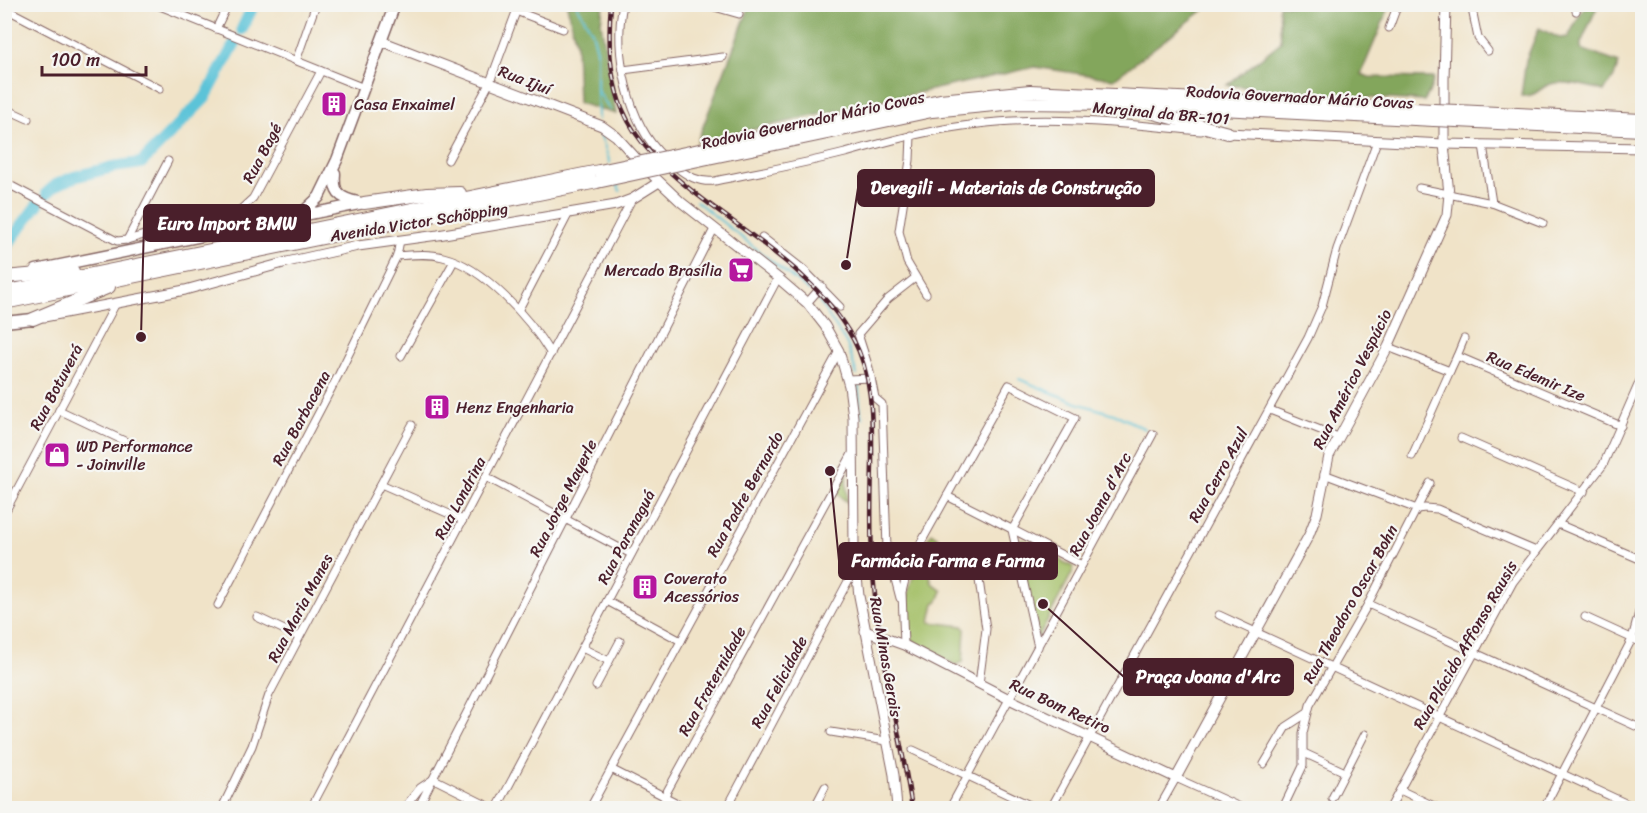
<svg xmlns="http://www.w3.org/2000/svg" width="1647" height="813" font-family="Sriracha,sans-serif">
  <rect width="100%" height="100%" fill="#f6f6f2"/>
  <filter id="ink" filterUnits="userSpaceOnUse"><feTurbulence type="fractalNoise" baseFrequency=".0167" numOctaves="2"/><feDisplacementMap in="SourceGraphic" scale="12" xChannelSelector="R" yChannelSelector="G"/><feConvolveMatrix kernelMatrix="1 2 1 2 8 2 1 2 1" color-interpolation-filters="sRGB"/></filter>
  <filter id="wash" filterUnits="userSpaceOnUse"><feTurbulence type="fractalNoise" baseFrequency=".008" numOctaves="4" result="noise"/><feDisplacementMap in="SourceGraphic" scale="24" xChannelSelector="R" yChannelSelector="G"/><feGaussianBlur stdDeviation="1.35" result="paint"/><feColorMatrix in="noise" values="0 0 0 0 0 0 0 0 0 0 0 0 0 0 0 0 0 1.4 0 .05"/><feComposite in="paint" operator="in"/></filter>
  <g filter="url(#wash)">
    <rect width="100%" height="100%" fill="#f0e3c8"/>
    <!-- green -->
    <g fill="#a4c067" stroke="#777049" stroke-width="1.5">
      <path d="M846,473L847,502L836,493Z"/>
      <path d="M931,533L938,538L940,552L930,576L932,583L942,591L938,601L934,603L930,622L963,626L965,629L963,662L956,665C943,658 921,651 912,639C894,615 919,556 931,533Z"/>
      <path d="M1022,539L1073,567V571L1038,638L1017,543Z"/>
    </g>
    <!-- forest -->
    <g fill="#83a65c" stroke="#666244" stroke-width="1.5">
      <path d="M567,5H603L601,23L616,114L578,103L576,44Z"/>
      <path d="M750,5V4L1210,5L1114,79L1035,67L697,142Z"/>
      <path d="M1279,5H1390L1361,74L1369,77L1434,78L1430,91L1424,101L1333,96L1227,85L1281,42Z"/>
      <path d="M1589,5H1598L1581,43V49L1619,63L1614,77L1604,91C1592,87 1564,80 1551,84C1537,88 1540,96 1521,96L1526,60L1539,28L1559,38L1568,37L1583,9Z"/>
    </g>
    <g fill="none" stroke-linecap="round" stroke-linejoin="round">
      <!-- stream -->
      <g stroke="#5bc3d8" stroke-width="2">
        <path d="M576,4L592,31L597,50V90L610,110"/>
        <path d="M597,90L598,120"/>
        <path d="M599,130L610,163"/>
        <path d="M617,183L620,191"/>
        <path d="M696,201L809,291"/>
        <path d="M818,300L847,344L857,375"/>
        <path d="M1019,379L1077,403L1117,415L1145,429"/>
        <path d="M858,381L861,415L863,418"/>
      </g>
      <!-- river -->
      <g stroke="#5bc3d8" stroke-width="12">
        <path d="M242,29L254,4"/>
        <path d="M47,193L56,185L74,177L113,167L141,163L205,98L236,41"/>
        <path d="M4,249L38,204"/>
      </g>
    </g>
  </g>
  <g filter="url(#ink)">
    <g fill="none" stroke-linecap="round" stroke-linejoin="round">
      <!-- street casing -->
      <g stroke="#846462" stroke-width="9">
        <g id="street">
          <path d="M155,4L364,88"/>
          <path d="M623,4C613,52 628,124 664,157"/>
          <path d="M704,4L739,14"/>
          <path d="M1471,4L1478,38L1488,51"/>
          <path d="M4,8L160,89"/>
          <path d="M516,11L563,29"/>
          <path d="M1576,11L1579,4"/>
          <path d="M1389,28L1398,4"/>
          <path d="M216,29L228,4"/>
          <path d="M296,61L316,4"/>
          <path d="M623,70L723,57"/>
          <path d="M4,108L28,119"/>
          <path d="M911,135L910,160L899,231L907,262L926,294"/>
          <path d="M1483,145L1492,203"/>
          <path d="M448,160L490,82L519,4"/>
          <path d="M675,166C687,176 699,183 715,181C758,172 802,164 845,153C889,141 932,129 978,124C1052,115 1127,124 1201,131"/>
          <path d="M4,182L117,241L127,240L198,219L240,210L253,198L321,71"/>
          <path d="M1419,188L1492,203L1543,223"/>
          <path d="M762,237L804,270L840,307"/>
          <path d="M127,240L168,161"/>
          <path d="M397,256C412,255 428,253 443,257C484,267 530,319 551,354"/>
          <path d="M807,303L822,286"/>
          <path d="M519,309L569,213"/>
          <path d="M1388,347L1450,371L1412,456"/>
          <path d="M401,356L454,261"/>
          <path d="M1457,356L1464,339"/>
          <path d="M1450,371L1457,356L1621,426"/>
          <path d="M848,379L871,378"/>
          <path d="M59,410L135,446"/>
          <path d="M1270,410L1338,437"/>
          <path d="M1461,438L1584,492"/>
          <path d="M1324,474L1417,509"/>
          <path d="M486,477L631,554"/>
          <path d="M381,484L463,520"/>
          <path d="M947,496L1082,565"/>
          <path d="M1417,509L1425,508L1437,509L1536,551"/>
          <path d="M4,514L115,305"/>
          <path d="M1558,524L1642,560"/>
          <path d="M890,562L900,566L909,564"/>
          <path d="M978,573L986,629L979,684"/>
          <path d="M900,598L887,548L882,404L875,398L869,368L858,334L888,299L915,278"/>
          <path d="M607,601L681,641"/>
          <path d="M1368,604L1642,729"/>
          <path d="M218,605L339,374L397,256L400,240"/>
          <path d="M1219,615L1636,808"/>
          <path d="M257,617L299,637"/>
          <path d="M1585,617L1642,643"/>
          <path d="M904,645L902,592L909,564L1009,385L1075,418L1012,530L1038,647"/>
          <path d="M582,648L609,661"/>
          <path d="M596,686L620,641"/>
          <path d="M831,732L886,741"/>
          <path d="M913,750L1036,808"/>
          <path d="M1304,753L1345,772"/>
          <path d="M1264,764L1286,727L1306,714"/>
          <path d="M611,769L687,808"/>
          <path d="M434,779L492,808"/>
          <path d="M1400,790L1438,808"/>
          <path d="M664,797L852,454"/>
          <path d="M1332,798L1365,734"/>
          <path d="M222,808L252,746L269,695L412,425"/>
          <path d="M311,808L632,199"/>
          <path d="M404,808L420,788L432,780"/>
          <path d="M418,808L714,229"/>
          <path d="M497,808L778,278"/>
          <path d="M590,808L839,351"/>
          <path d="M727,808L855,568"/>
          <path d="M814,808L825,787"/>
          <path d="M950,808L1153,434"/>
          <path d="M1051,808L1308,338L1322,306L1337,249L1377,141"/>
          <path d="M1159,808L1176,778L1242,808"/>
          <path d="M1283,808L1303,766V733L1310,705L1368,604L1430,483"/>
          <path d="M1390,808L1513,582L1603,465L1642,376"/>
          <path d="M1544,808L1632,639L1642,601"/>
        </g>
      </g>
      <!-- secondary casing -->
      <g stroke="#846462" stroke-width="11">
        <g id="secondary">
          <path d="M381,41L602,126L616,136L644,167L681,202L778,278L807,303L825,326L839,351L849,386L853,417L854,549L859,596L894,775L897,808"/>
          <path d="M1228,133L1444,144L1642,148"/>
          <path d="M44,317L185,290L287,262L358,246L438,235L616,205L632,199L659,182"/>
          <path d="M865,631L904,645L1009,699L1176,778L1309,535L1317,514L1329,456L1388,347L1447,215L1449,194L1444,144V79L1446,4"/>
        </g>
      </g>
      <!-- primary casing -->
      <g stroke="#846462" stroke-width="13">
        <g id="primary">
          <path d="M335,173C333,193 339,198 358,202"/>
          <path d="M300,215L319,197L337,160L395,4"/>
          <path d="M36,270L364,203"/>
          <path d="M4,322L33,319"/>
        </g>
      </g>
      <!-- highway casing -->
      <g stroke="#846462" stroke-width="14">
        <g id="highway">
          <path d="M1146,111L1228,133"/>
          <path d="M1457,111L1642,120"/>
          <path d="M1457,121L1642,130"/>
          <path d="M704,149L940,100L1030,91L1434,110"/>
          <path d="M708,158L932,111L1015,103L1122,104L1434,120"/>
          <path d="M364,203L427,194L460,193"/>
          <path d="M4,277L73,271"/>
          <path d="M4,292L599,171"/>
          <path d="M4,303L597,182"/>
          <path d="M33,319L109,287"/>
        </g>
      </g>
      <!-- street -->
      <use href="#street" stroke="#fff" stroke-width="7"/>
      <!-- secondary -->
      <use href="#secondary" stroke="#fff" stroke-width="9"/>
      <!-- primary -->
      <use href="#primary" stroke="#fff" stroke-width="10"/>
      <!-- highway -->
      <use href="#highway" stroke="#fff" stroke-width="12"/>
      <!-- rail casing -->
      <g stroke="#4a1f2b" stroke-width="4.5">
        <path id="rail" d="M611,4C608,38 609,76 622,108C638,147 671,175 704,200C758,241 820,278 853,339C874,377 872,422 872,464C871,500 870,537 873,574C879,653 900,730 912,808"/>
      </g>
      <!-- rail -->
      <use href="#rail" stroke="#f6f6f2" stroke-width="2" stroke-dasharray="7" stroke-linecap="butt"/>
      <!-- highway-bridge casing -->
      <g stroke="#846462" stroke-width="14" stroke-linecap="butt">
        <g id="highway-bridge">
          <path d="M1434,110L1457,111"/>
          <path d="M1434,120L1457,121"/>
          <path d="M599,171L704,149"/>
          <path d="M597,182L708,158"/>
        </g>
      </g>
      <!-- highway-bridge -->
      <use href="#highway-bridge" stroke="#fff" stroke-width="12"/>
    </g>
  </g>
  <!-- icons -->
  <defs>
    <g id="building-square" transform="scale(1.35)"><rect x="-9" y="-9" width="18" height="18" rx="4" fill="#b5179e" stroke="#f6f6f2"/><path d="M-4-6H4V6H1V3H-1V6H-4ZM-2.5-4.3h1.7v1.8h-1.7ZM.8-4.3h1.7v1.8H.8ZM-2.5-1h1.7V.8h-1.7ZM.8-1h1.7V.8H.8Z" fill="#fff"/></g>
    <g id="supermarket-square" transform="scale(1.35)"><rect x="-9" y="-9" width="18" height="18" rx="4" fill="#b5179e" stroke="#f6f6f2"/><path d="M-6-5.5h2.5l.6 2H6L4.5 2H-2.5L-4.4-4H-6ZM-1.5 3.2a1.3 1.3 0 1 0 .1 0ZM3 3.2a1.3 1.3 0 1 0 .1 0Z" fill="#fff"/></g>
    <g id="shop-square" transform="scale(1.35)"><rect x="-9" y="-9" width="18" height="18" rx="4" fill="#b5179e" stroke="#f6f6f2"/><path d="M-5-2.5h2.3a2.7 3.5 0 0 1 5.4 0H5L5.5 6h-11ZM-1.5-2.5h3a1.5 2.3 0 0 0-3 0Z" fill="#fff"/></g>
  </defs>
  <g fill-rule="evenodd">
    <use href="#building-square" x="334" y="104"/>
    <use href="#supermarket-square" x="741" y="270"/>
    <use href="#building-square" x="437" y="407"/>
    <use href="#shop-square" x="57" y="455"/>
    <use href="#building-square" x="645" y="587"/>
  </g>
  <g text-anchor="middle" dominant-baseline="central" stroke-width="4.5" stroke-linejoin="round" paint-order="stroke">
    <!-- street labels -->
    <g font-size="16" fill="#4a1f2b" stroke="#f6f6f2">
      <text transform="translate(525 80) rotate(21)">Rua Ijuí</text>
      <text transform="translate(1300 97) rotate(3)">Rodovia Governador Mário Covas</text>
      <text transform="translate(1161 113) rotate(5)">Marginal da BR-101</text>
      <text transform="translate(813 120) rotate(-12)">Rodovia Governador Mário Covas</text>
      <text transform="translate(262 153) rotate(-62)">Rua Bagé</text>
      <text transform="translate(419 222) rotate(-9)">Avenida Victor Schöpping</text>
      <text transform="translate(1536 376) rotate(23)">Rua Edemir Ize</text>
      <text transform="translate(1352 379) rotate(-63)">Rua Américo Vespúcio</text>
      <text transform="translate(56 387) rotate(-62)">Rua Botuverá</text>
      <text transform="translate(301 418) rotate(-62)">Rua Barbacena</text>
      <text transform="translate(1218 475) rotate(-61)">Rua Cerro Azul</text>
      <text transform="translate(745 494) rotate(-61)">Rua Padre Bernardo</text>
      <text transform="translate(460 498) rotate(-62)">Rua Londrina</text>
      <text transform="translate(563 498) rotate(-63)">Rua Jorge Mayerle</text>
      <text transform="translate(1100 504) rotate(-62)">Rua Joana d'Arc</text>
      <text transform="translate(626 537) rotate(-62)">Rua Paranaguá</text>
      <text transform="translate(1350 604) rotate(-61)">Rua Theodoro Oscar Bohn</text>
      <text transform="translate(300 608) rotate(-62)">Rua Maria Manes</text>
      <text transform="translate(1465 645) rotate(-60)">Rua Plácido Affonso Rausis</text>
      <text transform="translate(886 657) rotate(80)">Rua Minas Gerais</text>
      <text transform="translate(712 681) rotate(-61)">Rua Fraternidade</text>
      <text transform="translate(779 682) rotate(-62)">Rua Felicidade</text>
      <text transform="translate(1060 706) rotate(25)">Rua Bom Retiro</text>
    </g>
    <!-- poi labels -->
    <g font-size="16" fill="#4a1f2b" stroke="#f6f6f2" text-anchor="start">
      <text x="354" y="104">Casa Enxaimel</text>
      <text x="722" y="270" text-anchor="end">Mercado Brasília</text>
      <text x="456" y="407">Henz Engenharia</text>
      <text x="76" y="446">WD Performance<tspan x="76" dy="18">- Joinville</tspan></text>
      <text x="664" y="578">Coverato<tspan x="664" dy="18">Acessórios</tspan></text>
    </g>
  </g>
  <!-- callouts -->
  <path fill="none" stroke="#4a1f2b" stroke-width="2" d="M846 265L858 188M141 337L144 223M830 471L839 561M1043 604L1124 677"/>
  <g fill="#4a1f2b" stroke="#f6f6f2" stroke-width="2">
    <circle cx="846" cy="265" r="6"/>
    <circle cx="141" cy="337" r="6"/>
    <circle cx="830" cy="471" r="6"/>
    <circle cx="1043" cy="604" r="6"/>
  </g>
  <g fill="#4a1f2b" stroke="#4a1f2b" stroke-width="2">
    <rect x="858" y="170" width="296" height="36" rx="6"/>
    <rect x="144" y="205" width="166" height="36" rx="6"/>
    <rect x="839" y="543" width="218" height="36" rx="6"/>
    <rect x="1124" y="659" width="169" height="36" rx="6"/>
  </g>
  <g font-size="18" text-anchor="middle" font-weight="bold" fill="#fff">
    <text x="1006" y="194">Devegili - Materiais de Construção</text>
    <text x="227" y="230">Euro Import BMW</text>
    <text x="948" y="567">Farmácia Farma e Farma</text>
    <text x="1208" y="683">Praça Joana d'Arc</text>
  </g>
  <!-- margin -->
  <rect width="1647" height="813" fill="none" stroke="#f6f6f2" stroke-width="24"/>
  <!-- scale -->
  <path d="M42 66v9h104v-9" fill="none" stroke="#4a1f2b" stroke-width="3"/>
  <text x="51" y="66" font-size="18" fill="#4a1f2b" stroke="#f6f6f2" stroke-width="4.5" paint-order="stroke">100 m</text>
</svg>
